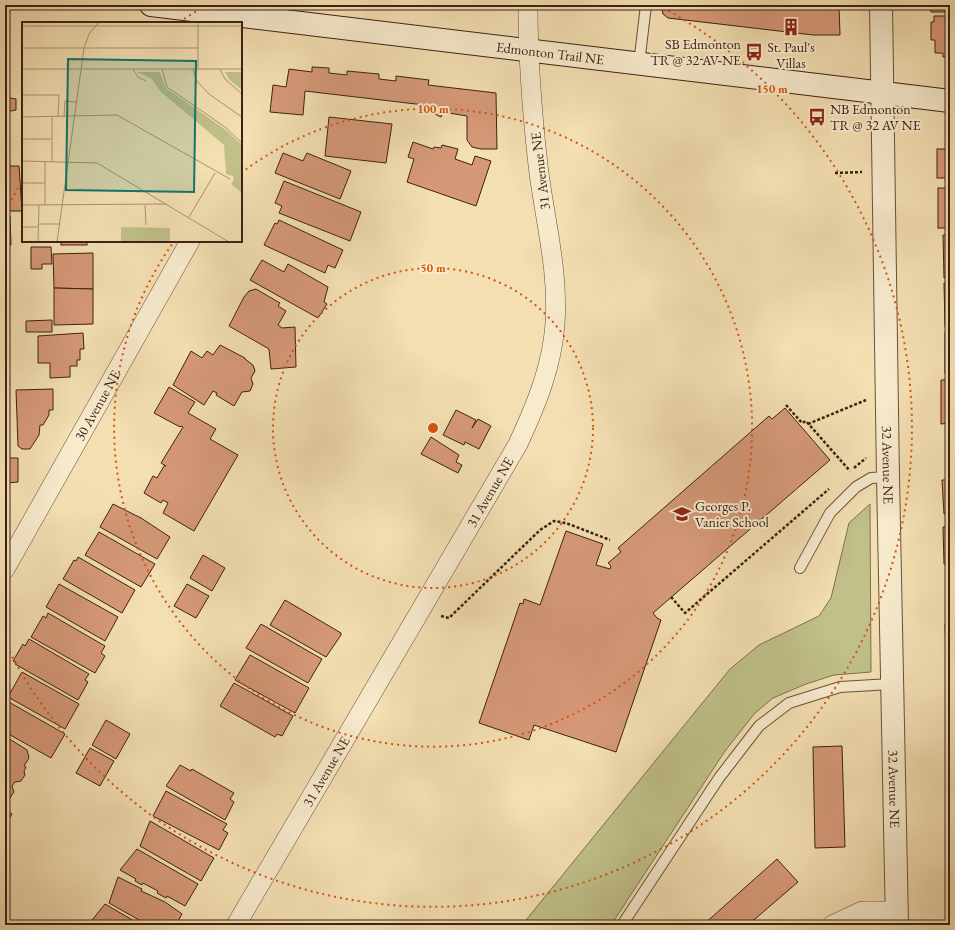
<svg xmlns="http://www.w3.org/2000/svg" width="955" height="930" font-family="'EB Garamond',serif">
  <rect width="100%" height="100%" fill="#f3dfb2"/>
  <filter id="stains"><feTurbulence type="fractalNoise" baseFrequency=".005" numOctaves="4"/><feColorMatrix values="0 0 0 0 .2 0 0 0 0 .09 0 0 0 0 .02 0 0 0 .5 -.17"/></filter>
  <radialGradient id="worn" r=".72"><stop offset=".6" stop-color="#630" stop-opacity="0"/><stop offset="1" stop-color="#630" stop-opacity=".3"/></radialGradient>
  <!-- green -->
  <path fill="#c0c088" stroke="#7e704e" d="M870,504L871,672L834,675L806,684L773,698L755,713L725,751L611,925H522L730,669L759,645L819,616L831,598L849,523Z"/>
  <!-- building -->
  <g fill="#d69978" stroke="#3c2113">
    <path d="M661,5H839L840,35H813L668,18L663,14Z"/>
    <path d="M930,5H950V12H931Z"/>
    <path d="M934,16H950V56L943,57V53H935V40H931V22H934Z"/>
    <rect x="750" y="43" width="9" height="5"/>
    <path d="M312,67L329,68V73L347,75V71L379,74V79L396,81V76L429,80L428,85L496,93L497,149H481L472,147L467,140V116L443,112L441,117L431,112L433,106L305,91L303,115L270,112L273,85L286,87L289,69L312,72Z"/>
    <path d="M5,97L16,99V110L5,112Z"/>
    <path d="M329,117L392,124L386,163L325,156Z"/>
    <path d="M413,142L433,149L434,147L441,148L442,145L458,149L455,159L472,165L475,156L491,161L476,206L407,182L414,159L408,157Z"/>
    <rect x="937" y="149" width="13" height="29"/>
    <path d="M283,153L303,161L307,153L351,171L340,199L275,173Z"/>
    <path d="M5,166H19L22,211H5Z"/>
    <path d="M284,181L361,212L350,241L279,213L282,206L275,203Z"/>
    <rect x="938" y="188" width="12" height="40"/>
    <path d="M5,216H10L11,245H5Z"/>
    <path d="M279,220L343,250L335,268L328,265L325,273L264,245L275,223L277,224Z"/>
    <path d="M943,235H950V278H944Z"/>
    <rect x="61" y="241" width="26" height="4"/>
    <path d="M31,247H51L52,264H42V269H31Z"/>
    <path d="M5,252H9L8,323H5Z"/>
    <path d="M93,253V289L54,288L53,254Z"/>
    <path d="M262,260L284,272L288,264L328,287L324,302L327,304L318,318L250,280Z"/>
    <path d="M944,283H950V326L945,327Z"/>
    <path d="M54,288L93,289V324L54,325Z"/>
    <path d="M256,289L280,303L278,306L286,311L278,325L282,328L295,327L296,367L271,369L269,349L229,326L244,297L249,291Z"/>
    <path d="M52,320V332H26V321Z"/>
    <path d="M83,333L84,349H80V360H77V366H70V377L50,378V363H38V336Z"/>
    <rect x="945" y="333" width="5" height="40"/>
    <path d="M220,345L245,358V359L253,365L255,371L251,378L253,384L250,391L242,392L234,406L216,395L217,393L213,391L204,405L173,385L191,351L202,358L207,351L213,355Z"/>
    <path d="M941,380H950V423L941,424Z"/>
    <path d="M169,387L195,402L188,413L216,429L210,439L238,455L194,531L163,513L168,503L163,500L161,503L144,493L153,476L157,478L164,466H166L161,463L183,427L181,426L180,427L154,413Z"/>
    <path d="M53,389V410H49V415L43,425H40L39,435L30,449H22L18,446L16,390Z"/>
    <path d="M785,408L830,460L653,613L657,618L661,620L616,752L534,725L529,740L479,723L520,603L523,604L524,599L540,605L566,531L603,544L596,565L610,569L611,566L608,563L621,552L618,548L769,416L772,419Z"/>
    <path d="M456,410L476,420L472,428L478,419L491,426L479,449L465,442L464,445L443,435Z"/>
    <path d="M950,430V465H947L946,431Z"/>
    <path d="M431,437L459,455L456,462L462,465L458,473L421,454Z"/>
    <path d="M5,458H18V482L7,483V486H5Z"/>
    <path d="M942,480H950V514H944Z"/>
    <path d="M113,504L141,518L170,537L157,559L100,527Z"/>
    <path d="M943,527H950V564H944Z"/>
    <path d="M99,532L155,564L141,587L85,555Z"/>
    <path d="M203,555L225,568L212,591L190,578Z"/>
    <path d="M78,557L135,590L122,613L63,579L74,560L76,561Z"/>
    <path d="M59,584L118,617L105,641L46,607Z"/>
    <path d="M187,584L209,596L196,618L174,606Z"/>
    <path d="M285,600L341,633V635L326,657L270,625Z"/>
    <path d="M48,613L105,646L101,653L105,656L95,673L31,637L43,616L46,618Z"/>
    <path d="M950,623V661H946L945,624Z"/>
    <path d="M261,624L322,659L308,683L246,648Z"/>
    <path d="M29,639L89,674L85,680L88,682L78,700L15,664L16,662L13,661L23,644L25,646Z"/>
    <path d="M250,655L309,688L295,713L235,680Z"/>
    <path d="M22,672L79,704L65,729L8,697Z"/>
    <path d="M234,683L293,716L282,736L277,734L275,737L220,706Z"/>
    <path d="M7,701L65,734L51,758L5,732V705Z"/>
    <path d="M106,720L130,734L116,759L92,745Z"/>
    <path d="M947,727H950V810H948Z"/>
    <path d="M5,738H8L27,750L29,758L24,766L26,767L24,771L25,775L21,781L15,782L12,786L14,792L10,798L5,799Z"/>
    <path d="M842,746L845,847L815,848L813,747Z"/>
    <path d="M90,748L114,761L100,786L76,773Z"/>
    <path d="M180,765L191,771L192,769L234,793L230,799L234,802L225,820L166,786Z"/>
    <path d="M166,791L227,824L223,830L228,833L219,850L153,816Z"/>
    <path d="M5,810L12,814L5,826L10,828L5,836Z"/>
    <path d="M150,821L214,858L201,881L140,846Z"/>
    <path d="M948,821H950V903Z"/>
    <path d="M137,849L198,884L185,906L167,896L166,898L157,893L158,891L143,883L142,885L135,881L136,879L120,870Z"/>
    <path d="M777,859L798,882L748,925H703Z"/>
    <path d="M118,877L142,889L141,891L165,902L182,914L176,925H148L109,903Z"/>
    <path d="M105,904L141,925H88Z"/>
  </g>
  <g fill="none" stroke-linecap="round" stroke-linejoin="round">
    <!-- service casing -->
    <g stroke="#6a503b" stroke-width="12">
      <g id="service">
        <path d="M639,64L646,5"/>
        <path d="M800,568L830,513L856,487L871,478L888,477"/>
        <path d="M622,925L719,778L759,726L789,703L840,687L891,684"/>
      </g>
    </g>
    <!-- minor casing -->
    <g stroke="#6a503b" stroke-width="20">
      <g id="minor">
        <path id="s1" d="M5,569L190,241"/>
        <path id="s2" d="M236,925L518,444C536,405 552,367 555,324C559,270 544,217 538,165C532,112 528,58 528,5"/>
        <path d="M832,925L862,911H896"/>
      </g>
    </g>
    <!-- tertiary casing -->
    <g stroke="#6a503b" stroke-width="24">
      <g id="tertiary">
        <path id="s3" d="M881,5L888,477L897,925"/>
      </g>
    </g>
    <!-- secondary casing -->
    <g stroke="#3c2113" stroke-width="24">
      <g id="secondary">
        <path id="s4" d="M151,5L950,101"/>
      </g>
    </g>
    <!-- path -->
    <g stroke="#3c2113" stroke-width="2.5" stroke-dasharray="3 2" stroke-linecap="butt">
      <path d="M835,173L862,172"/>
      <path d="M786,405L802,423L806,421L850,471"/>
      <path d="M808,424L866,400"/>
      <path d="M854,468L866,458"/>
      <path d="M671,597L685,613L829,489"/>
      <path d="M441,616L449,618L540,530L554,521L566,523L610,540"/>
    </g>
    <!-- service -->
    <use href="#service" stroke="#f7eacd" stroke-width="10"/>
    <!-- minor -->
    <use href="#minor" stroke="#f7eacd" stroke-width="19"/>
    <!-- tertiary -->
    <use href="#tertiary" stroke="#f7eacd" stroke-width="22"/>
    <!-- secondary -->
    <use href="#secondary" stroke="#f7eacd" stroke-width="22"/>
  </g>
  <!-- distance rings -->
  <g fill="none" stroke="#d7530d" stroke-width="2" stroke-dasharray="2 4">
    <circle cx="433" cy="428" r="160"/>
    <path d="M241 173A319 319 0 1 1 173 243"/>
    <path d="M6 211A479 479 0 0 1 22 181M179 22A479 479 0 0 1 208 5M658 5A479 479 0 1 1 6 645"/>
  </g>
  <!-- icons -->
  <defs>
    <g id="building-bare" transform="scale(1.38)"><path d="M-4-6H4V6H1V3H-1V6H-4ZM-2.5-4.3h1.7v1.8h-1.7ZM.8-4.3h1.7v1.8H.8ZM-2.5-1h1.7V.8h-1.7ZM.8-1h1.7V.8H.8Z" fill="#8f2418" stroke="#f7eacd" stroke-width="2.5" paint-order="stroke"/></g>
    <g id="bus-bare" transform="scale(1.38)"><path d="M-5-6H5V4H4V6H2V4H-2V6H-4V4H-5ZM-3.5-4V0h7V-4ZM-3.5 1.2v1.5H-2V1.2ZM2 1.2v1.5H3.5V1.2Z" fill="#8f2418" stroke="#f7eacd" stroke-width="2.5" paint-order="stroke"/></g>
    <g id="school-bare" transform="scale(1.38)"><path d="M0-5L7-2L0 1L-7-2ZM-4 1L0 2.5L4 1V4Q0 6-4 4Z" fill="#8f2418" stroke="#f7eacd" stroke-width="2.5" paint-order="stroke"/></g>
  </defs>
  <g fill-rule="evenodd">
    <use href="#building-bare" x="791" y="27"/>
    <use href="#bus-bare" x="754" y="52"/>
    <use href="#bus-bare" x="817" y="117"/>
    <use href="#school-bare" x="682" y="514"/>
  </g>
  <g text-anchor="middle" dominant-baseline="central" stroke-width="4" stroke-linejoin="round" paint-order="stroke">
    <!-- poi labels -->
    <g font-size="14" fill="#3c2113" stroke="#f7eacd" text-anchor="start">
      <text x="741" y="44" text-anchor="end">SB Edmonton<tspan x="741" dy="16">TR @ 32 AV NE</tspan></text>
      <text x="791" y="47" text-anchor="middle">St. Paul's<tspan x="791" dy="16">Villas</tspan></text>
      <text x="830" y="109">NB Edmonton<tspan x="830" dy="16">TR @ 32 AV NE</tspan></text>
      <text x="695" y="506">Georges P.<tspan x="695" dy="16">Vanier School</tspan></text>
    </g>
    <!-- street labels -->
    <g font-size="14" fill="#3c2113" stroke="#f7eacd">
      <text stroke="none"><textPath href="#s4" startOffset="402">Edmonton Trail NE</textPath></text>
      <text transform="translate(540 171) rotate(-97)">31 Avenue NE</text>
      <text stroke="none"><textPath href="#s1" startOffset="188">30 Avenue NE</textPath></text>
      <text stroke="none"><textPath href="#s3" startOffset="460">32 Avenue NE</textPath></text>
      <text stroke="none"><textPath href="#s2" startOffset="502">31 Avenue NE</textPath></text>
      <text stroke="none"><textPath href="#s2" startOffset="178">31 Avenue NE</textPath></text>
      <text stroke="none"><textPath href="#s3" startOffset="784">32 Avenue NE</textPath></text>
    </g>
  </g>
  <!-- overview -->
  <g transform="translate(22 22)">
    <rect width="220" height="220" fill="#f3dfb2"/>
    <path d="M115,50H138L144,66L204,108L219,122L220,171L209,162L212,158L211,154L204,152L202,123L138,69L130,57ZM203,50H220V68L207,57ZM99,205L148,206V220H99Z" fill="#c0c088"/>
    <path fill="none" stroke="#aa9372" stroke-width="1" d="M176,0V47M0,4H220M0,26H176M0,47H220M111,47L116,55L124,59M140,47L145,65L203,105L220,121M171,47L174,58L187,72L220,95M198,47L203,57L220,72M0,73H37L36,95M0,95L95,93L208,157M42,95L43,79L54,80M0,117H29M0,139L75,141L207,220M30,139V95M0,161H23M0,183L145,182M23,183V139M123,183L124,203M167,195L193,151M17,202H37M0,205H17M16,220L17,183M35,220L62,26L67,12L77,0"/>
    <path fill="#0f766e" fill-opacity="0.15" stroke="#0f766e" stroke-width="2" d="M46,37L174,39L172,170L44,168Z"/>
    <rect width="220" height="220" fill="none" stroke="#3c2113" stroke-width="2"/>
  </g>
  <circle cx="433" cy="428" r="6" fill="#d7530d" stroke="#f7eacd" stroke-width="2"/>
  <g font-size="12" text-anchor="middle" font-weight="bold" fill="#d7530d" stroke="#f7eacd" stroke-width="4" stroke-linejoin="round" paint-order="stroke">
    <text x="772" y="93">150 m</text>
    <text x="433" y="113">100 m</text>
    <text x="433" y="272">50 m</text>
  </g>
  <!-- margin -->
  <rect width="955" height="930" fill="none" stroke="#f3dfb2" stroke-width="20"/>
  <rect x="6" y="6" width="943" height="918" fill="none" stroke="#3c2113" stroke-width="2"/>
  <rect x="10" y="10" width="935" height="910" fill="none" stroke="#3c2113"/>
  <rect width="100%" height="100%" filter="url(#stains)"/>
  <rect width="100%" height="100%" fill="url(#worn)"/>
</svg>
